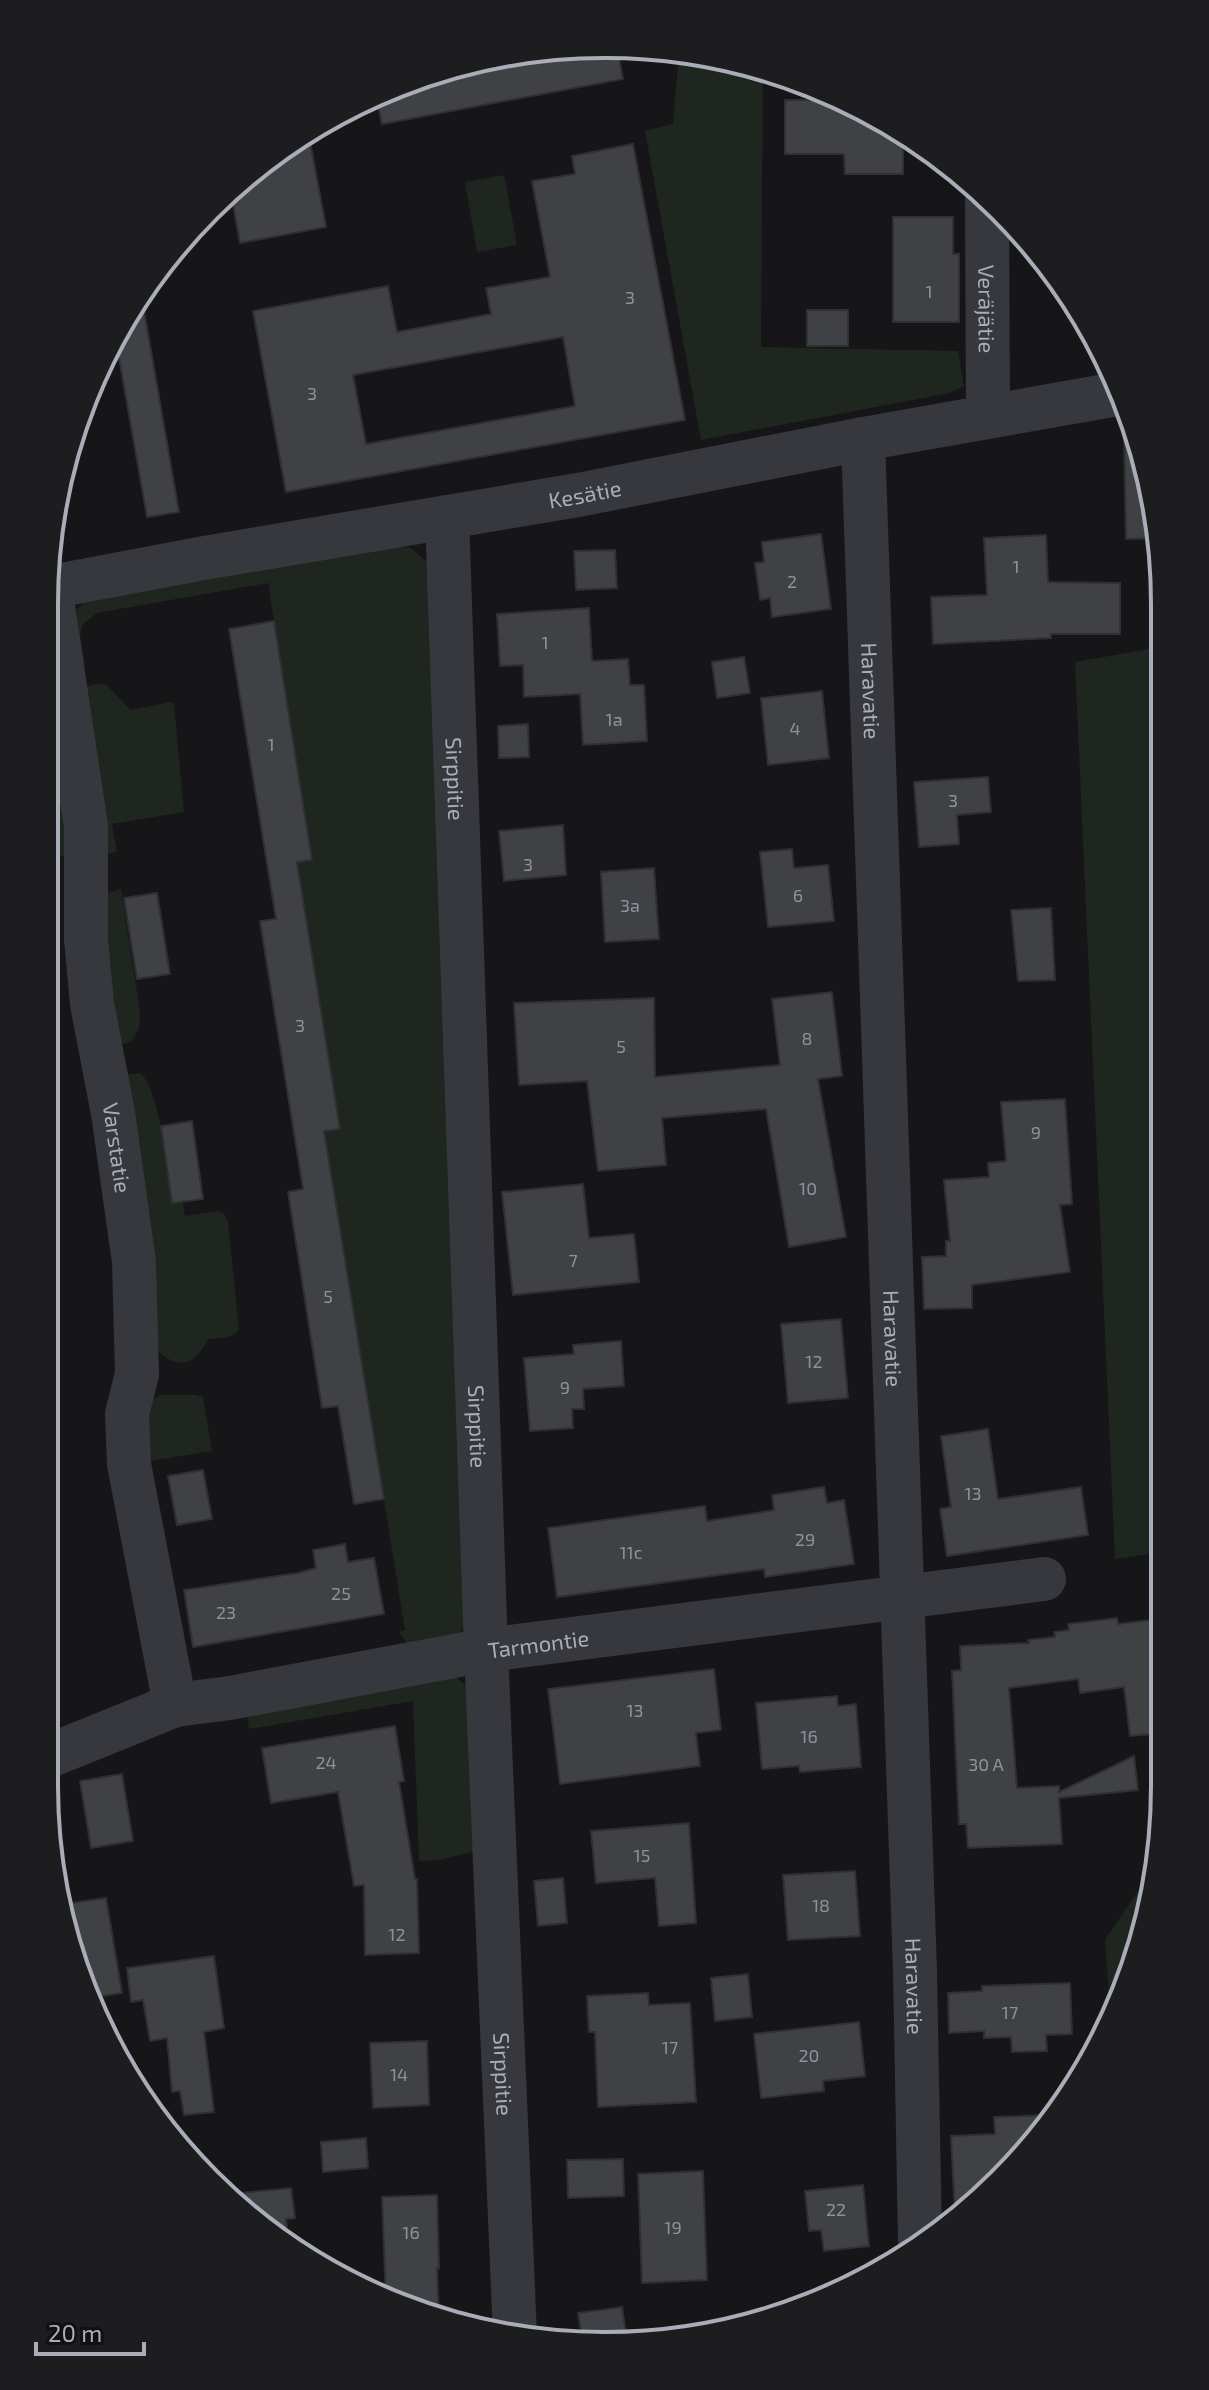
<svg xmlns="http://www.w3.org/2000/svg" width="1209" height="2390" font-family="'Exo 2',sans-serif">
  <rect width="100%" height="100%" fill="#161618"/>
  <!-- green -->
  <g fill="#1e261f">
    <path d="M679,51L749,63L763,68L761,347L958,351L964,386L950,393L701,440L645,131L673,124Z"/>
    <path d="M504,175L517,245L477,252L465,182Z"/>
    <path d="M401,546L411,548L432,566L468,1620L458,1635L412,1650L399,1632L405,1630L324,1131L340,1129L298,862L312,859L268,583L97,613L83,624L80,634L85,665H80L75,611L85,602L97,597Z"/>
    <path d="M45,628L77,838L64,856L45,859Z"/>
    <path d="M1160,647L1163,1552L1115,1559L1075,662Z"/>
    <path d="M102,683L107,685L130,710L171,702L174,704L184,812L112,824L117,852L105,854L80,688Z"/>
    <path d="M121,889L140,1012L139,1028L132,1041L124,1044L115,1041L105,896L110,892Z"/>
    <path d="M140,1073C160,1088 168,1176 172,1203L183,1202L185,1216L218,1211L225,1215L228,1222L239,1329C233,1339 219,1338 208,1339C195,1365 180,1371 156,1350L118,1076Z"/>
    <path d="M160,1395H196L203,1397L212,1451L143,1462L147,1401Z"/>
    <path d="M454,1676L464,1684L475,1701L480,1850L439,1860L419,1861L413,1701L249,1729L246,1710Z"/>
    <path d="M1159,1852L1146,1930L1111,2024L1105,1940L1148,1876Z"/>
  </g>
  <!-- building -->
  <g fill="#404145" stroke="#303034" stroke-width="2" fill-rule="evenodd">
    <path d="M617,46L623,79L382,124L376,95L424,74L531,49Z"/>
    <path d="M785,100H848L903,133V174H845L844,154H785Z"/>
    <path d="M308,131L326,227L240,243L230,188Z"/>
    <path d="M633,144L685,420L286,492L253,311L388,286L397,332L491,314L486,288L550,277L532,181L575,174L572,156ZM563,337L575,406L366,444L353,375Z"/>
    <path d="M893,217H953V254H959V322H893Z"/>
    <path d="M141,293L179,512L147,517L115,335Z"/>
    <rect x="807" y="310" width="41" height="36"/>
    <path d="M1135,437L1160,531V538L1126,539L1124,438Z"/>
    <path d="M821,534L831,609L772,617L770,598L760,600L755,563L764,562L762,542Z"/>
    <path d="M1046,535L1048,582L1120,583V634H1051V638L933,644L931,597L987,595L984,538Z"/>
    <path d="M615,550L617,588L576,590L574,551Z"/>
    <path d="M589,608L592,661L628,659L630,685H644L647,741L583,745L580,694L524,697L523,665L500,666L497,614Z"/>
    <path d="M274,621L312,860L297,862L340,1129L324,1131L384,1499L354,1504L338,1406L322,1408L288,1192L303,1189L260,921L276,919L229,629Z"/>
    <path d="M744,657L750,693L717,698L712,662Z"/>
    <path d="M822,691L829,758L768,765L761,698Z"/>
    <path d="M528,724L529,757L499,758L498,726Z"/>
    <path d="M988,777L991,812L957,815L959,844L919,847L914,782Z"/>
    <path d="M563,825L566,875L504,881L499,831Z"/>
    <path d="M792,849L794,868L828,865L834,921L768,927L760,852Z"/>
    <path d="M654,868L659,939L605,942L601,872Z"/>
    <path d="M157,893L170,974L137,979L124,898Z"/>
    <path d="M1051,908L1055,980L1018,981L1011,910Z"/>
    <path d="M832,992L842,1076L818,1079L846,1237L789,1247L766,1109L662,1118L666,1165L598,1171L587,1081L519,1085L514,1003L654,998L655,1077L780,1065L772,999Z"/>
    <path d="M1065,1099L1072,1204L1060,1205L1070,1272L972,1285V1308L924,1309L922,1257L946,1256V1241H950L944,1180L989,1177L988,1163L1006,1161L1001,1102Z"/>
    <path d="M192,1121L203,1199L172,1203L161,1126Z"/>
    <path d="M583,1184L589,1238L634,1234L639,1282L513,1295L502,1192Z"/>
    <path d="M841,1319L848,1398L788,1403L781,1324Z"/>
    <path d="M621,1341L624,1386L583,1389L584,1409H572L573,1428L530,1431L524,1358L574,1354L573,1345Z"/>
    <path d="M988,1429L998,1499L1081,1487L1088,1535L947,1556L940,1509L951,1507L941,1436Z"/>
    <path d="M203,1470L212,1519L177,1525L168,1476Z"/>
    <path d="M824,1487L827,1503L844,1500L854,1564L765,1577L764,1569L557,1597L548,1528L705,1506L707,1521L774,1510L772,1495Z"/>
    <path d="M345,1544L348,1562L374,1558L384,1614L193,1647L184,1590L298,1573L316,1568L313,1550Z"/>
    <path d="M1117,1618L1118,1624L1151,1620L1152,1633L1163,1632L1164,1733L1130,1736L1124,1687L1080,1693L1078,1679L1009,1688L1017,1788L1059,1786V1792L1134,1756L1138,1790L1059,1798L1062,1844L968,1848L966,1824H959L952,1671L961,1670L960,1646L1029,1643L1028,1640L1055,1637L1054,1632L1069,1630L1068,1624Z"/>
    <path d="M714,1669L721,1730L696,1733L700,1766L560,1784L548,1689Z"/>
    <path d="M837,1696L838,1706L856,1704L861,1767L800,1772L799,1766L762,1769L756,1703Z"/>
    <path d="M395,1726L404,1781L399,1782L415,1879H417L419,1953L365,1955L364,1885L354,1886L338,1792L271,1803L262,1748Z"/>
    <path d="M122,1774L133,1841L91,1848L80,1781Z"/>
    <path d="M689,1823L696,1923L659,1926L655,1878L596,1883L591,1831Z"/>
    <path d="M855,1871L860,1936L788,1940L783,1875Z"/>
    <path d="M563,1878L567,1923L538,1926L534,1881Z"/>
    <path d="M106,1898L122,1993L91,1998L74,1966L64,1904Z"/>
    <path d="M214,1956L224,2028L204,2032L214,2112L184,2115L180,2091L172,2092L167,2038L150,2041L143,2000L131,2002L127,1968Z"/>
    <path d="M748,1974L752,2017L715,2021L711,1978Z"/>
    <path d="M1070,1983L1072,2034L1046,2035L1047,2051L1012,2052L1011,2037L984,2038V2031L949,2033L948,1993L982,1991V1986Z"/>
    <path d="M648,1993L649,2005L690,2003L696,2102L598,2107L595,2032H589L587,1996Z"/>
    <path d="M859,2022L865,2076L823,2081L824,2091L761,2098L754,2034Z"/>
    <path d="M427,2041L429,2105L373,2108L370,2043Z"/>
    <path d="M1049,2115L1001,2182L955,2215L951,2136L995,2134L994,2117Z"/>
    <path d="M366,2138L368,2168L323,2172L321,2142Z"/>
    <path d="M623,2159L624,2196L568,2198L567,2160Z"/>
    <path d="M703,2171L707,2280L642,2283L638,2174Z"/>
    <path d="M863,2185L869,2246L824,2251L821,2230L809,2231L805,2191Z"/>
    <path d="M291,2188L295,2218L286,2219L289,2247L231,2194Z"/>
    <path d="M437,2195L439,2268H437L439,2318L386,2301L382,2197Z"/>
    <path d="M622,2307L627,2340L582,2338L578,2313Z"/>
  </g>
  <g fill="none" stroke-linecap="round" stroke-linejoin="round">
    <!-- minor -->
    <g stroke="#37383d" stroke-width="44">
      <path id="s1" d="M987,201L988,416"/>
      <path id="s2" d="M863,439L915,1971L920,2240"/>
      <path id="s3" d="M447,517L486,1650L515,2336"/>
      <path id="s4" d="M50,587L86,826V939L92,1004L113,1113L134,1262L137,1374L127,1414L129,1464L175,1705"/>
      <path id="s5" d="M45,588L204,558L578,495L863,439L1123,393"/>
      <path id="s6" d="M44,1758L175,1705L230,1698L486,1650L1044,1579"/>
    </g>
  </g>
  <g text-anchor="middle" dominant-baseline="central" stroke-width="7" stroke-linejoin="round" paint-order="stroke">
    <!-- number labels -->
    <g font-size="18" fill="#8e929b">
      <text x="929" y="291">1</text>
      <text x="630" y="297">3</text>
      <text x="312" y="393">3</text>
      <text x="1016" y="566">1</text>
      <text x="792" y="581">2</text>
      <text x="545" y="642">1</text>
      <text x="614" y="719">1a</text>
      <text x="795" y="728">4</text>
      <text x="271" y="744">1</text>
      <text x="953" y="800">3</text>
      <text x="528" y="864">3</text>
      <text x="798" y="895">6</text>
      <text x="630" y="905">3a</text>
      <text x="300" y="1025">3</text>
      <text x="807" y="1038">8</text>
      <text x="621" y="1046">5</text>
      <text x="1036" y="1132">9</text>
      <text x="808" y="1188">10</text>
      <text x="573" y="1260">7</text>
      <text x="328" y="1296">5</text>
      <text x="814" y="1361">12</text>
      <text x="565" y="1387">9</text>
      <text x="973" y="1493">13</text>
      <text x="805" y="1539">29</text>
      <text x="631" y="1552">11c</text>
      <text x="341" y="1593">25</text>
      <text x="226" y="1612">23</text>
      <text x="635" y="1710">13</text>
      <text x="809" y="1736">16</text>
      <text x="326" y="1762">24</text>
      <text x="986" y="1764">30 A</text>
      <text x="642" y="1855">15</text>
      <text x="821" y="1905">18</text>
      <text x="397" y="1934">12</text>
      <text x="1010" y="2012">17</text>
      <text x="670" y="2047">17</text>
      <text x="809" y="2055">20</text>
      <text x="399" y="2074">14</text>
      <text x="836" y="2209">22</text>
      <text x="673" y="2227">19</text>
      <text x="411" y="2232">16</text>
    </g>
    <!-- street labels -->
    <g font-size="22" fill="#a8adb8" stroke="#111113">
      <text stroke="none"><textPath href="#s1" startOffset="108">Veräjätie</textPath></text>
      <text stroke="none"><textPath href="#s5" startOffset="548">Kesätie</textPath></text>
      <text stroke="none"><textPath href="#s2" startOffset="252">Haravatie</textPath></text>
      <text stroke="none"><textPath href="#s3" startOffset="262">Sirppitie</textPath></text>
      <text stroke="none"><textPath href="#s4" startOffset="566">Varstatie</textPath></text>
      <text stroke="none"><textPath href="#s2" startOffset="900">Haravatie</textPath></text>
      <text stroke="none"><textPath href="#s3" startOffset="910">Sirppitie</textPath></text>
      <text stroke="none"><textPath href="#s6" startOffset="510">Tarmontie</textPath></text>
      <text stroke="none"><textPath href="#s2" startOffset="1548">Haravatie</textPath></text>
      <text stroke="none"><textPath href="#s3" startOffset="1558">Sirppitie</textPath></text>
    </g>
  </g>
  <!-- crop -->
  <path d="M0 0H1209V2390H0ZM604 58H605A546 546 0 0 1 1151 604V1786A546 546 0 0 1 605 2332H604A546 546 0 0 1 58 1786V604A546 546 0 0 1 604 58Z" fill="#1d1d20" fill-rule="evenodd"/>
  <path fill="none" stroke="#a8adb8" stroke-width="4" d="M604 58H605A546 546 0 0 1 1151 604V1786A546 546 0 0 1 605 2332H604A546 546 0 0 1 58 1786V604A546 546 0 0 1 604 58Z"/>
  <!-- scale -->
  <path d="M36 2342v12h108v-12" fill="none" stroke="#a8adb8" stroke-width="4"/>
  <text x="48" y="2342" font-size="24" fill="#a8adb8" stroke="#111113" stroke-width="6" paint-order="stroke">20 m</text>
</svg>
